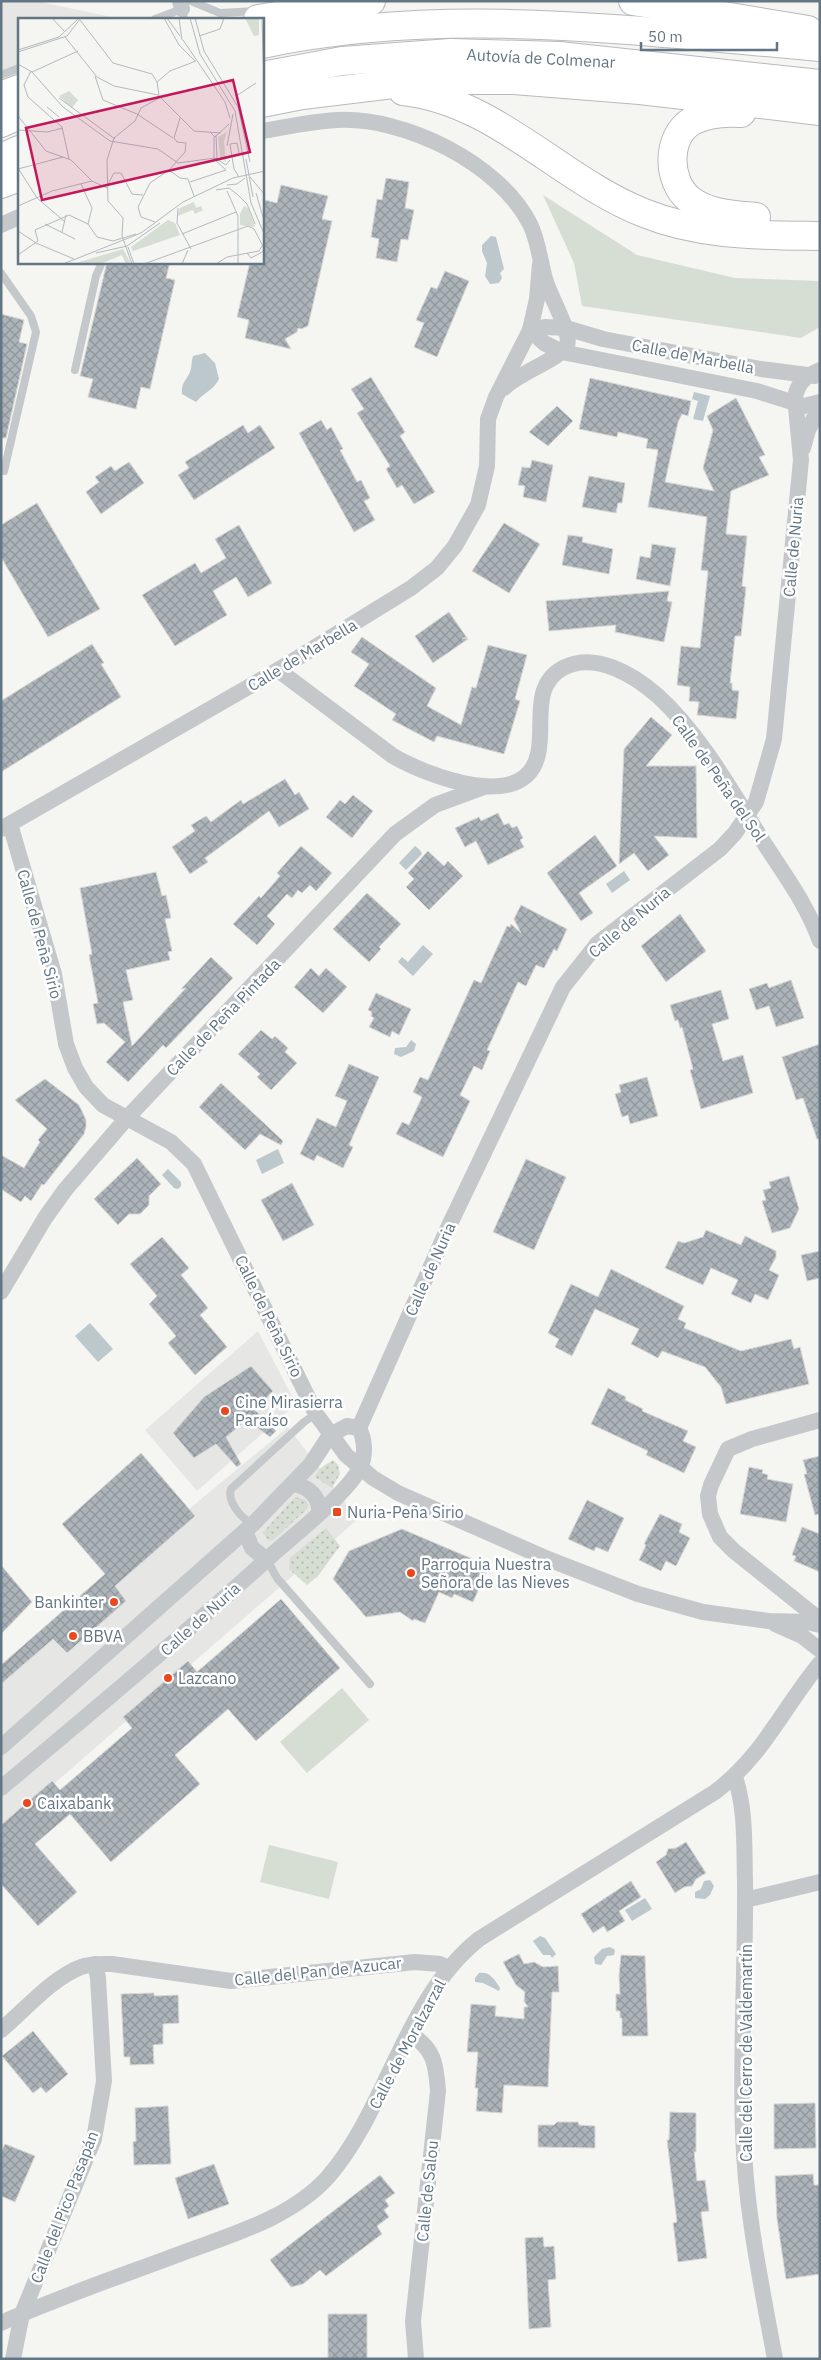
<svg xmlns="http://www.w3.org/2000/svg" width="821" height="2360" font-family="'IBM Plex Sans',sans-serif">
  <defs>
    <pattern id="garden-dots" width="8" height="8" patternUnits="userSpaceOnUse" patternTransform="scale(1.25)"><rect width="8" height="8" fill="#d6ddd2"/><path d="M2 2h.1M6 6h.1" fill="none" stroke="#b1b8b0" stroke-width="1.8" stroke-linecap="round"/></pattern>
    <pattern id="building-cross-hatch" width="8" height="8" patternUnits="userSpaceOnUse" patternTransform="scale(1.25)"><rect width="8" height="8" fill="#acb4b9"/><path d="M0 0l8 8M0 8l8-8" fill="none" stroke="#90979c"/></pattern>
  </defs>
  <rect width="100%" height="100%" fill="#f5f5f1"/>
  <!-- built -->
  <g fill="#e6e7e5">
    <path d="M1,1H36L121,19H19V80L1,86Z"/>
    <path d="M258,1331L296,1404L197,1491L145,1430Z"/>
    <path d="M288,1427L358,1519L1,1830V1665Z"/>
  </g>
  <!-- park -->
  <g fill="#d6ddd2">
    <path d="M543,195L637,255L735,278L820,281V327L801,338L582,306L574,263Z"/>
    <path d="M342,1688L369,1720L307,1773L280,1742Z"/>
    <path d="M269,1845L338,1862L329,1899L260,1882Z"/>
  </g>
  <!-- garden -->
  <g fill="url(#garden-dots)">
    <path d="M333,1460L338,1465L340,1474L332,1488L315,1477L319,1469Z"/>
    <path d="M295,1497L306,1500L308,1505L305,1511L273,1540L269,1541L263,1533L265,1530Z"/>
    <path d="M326,1528L340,1546L318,1576L307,1585L289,1569L290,1558Z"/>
  </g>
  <!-- water -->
  <g fill="#bcc8cc">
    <path d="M491,236L496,237L504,269L500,273L502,278L499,283L490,284L485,276L487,263L482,251V245Z"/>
    <path d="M205,353L215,363L219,379C213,391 204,392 196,402L182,394C181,383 186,381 190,372C192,367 191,362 193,356Z"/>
    <path d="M694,392L710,396L703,421L693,419L698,401L692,399Z"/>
    <path d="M415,846L420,850L422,854L406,870L399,863Z"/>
    <path d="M624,871L630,880L612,893L606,884Z"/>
    <path d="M423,945L433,954L413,976L398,962L402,957L408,962Z"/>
    <path d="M411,1040L416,1044L414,1051L401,1057L394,1054L395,1048L406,1047Z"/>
    <path d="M278,1149L284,1163L262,1174L256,1160Z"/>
    <path d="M168,1169L181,1182V1186L178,1189L174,1188L162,1175Z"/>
    <path d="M90,1323L113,1349L98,1362L75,1336Z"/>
    <path d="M710,1880L714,1886L710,1895L705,1899L695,1898V1892L701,1889L704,1881Z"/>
    <path d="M645,1898L652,1909L632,1921L625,1910Z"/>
    <path d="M540,1936L545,1938L556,1954L552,1958L550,1955H543L533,1941Z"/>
    <path d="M610,1947L615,1950L614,1955L607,1956L601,1965L595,1964L594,1957L602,1949Z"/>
    <path d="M479,1973C490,1971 495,1980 500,1988L499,1991L483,1983L475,1982V1978Z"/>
  </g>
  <!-- building -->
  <g fill="url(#building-cross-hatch)" stroke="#d7d7d4">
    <path d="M386,178L409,182L405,208L414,210L408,240L401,239L397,262L376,258L379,239L371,237L377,199L382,200Z"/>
    <path d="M281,185L328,196L322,219L332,221L308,326L301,329L298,328L297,332L285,339L291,349L245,338L249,320L237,317L250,262H262V209L265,200L277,203Z"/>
    <path d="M107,262H170L166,278L175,280L150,389L141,387L136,409L88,397L93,379L80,376Z"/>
    <path d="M445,271L469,281L437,357L414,347L424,323L416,320L431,287L437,289Z"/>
    <path d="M1,314L24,320L19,342L27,344L6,438H1Z"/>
    <path d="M371,377L405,432L400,436L435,492L414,504L402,485L397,488L386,469L390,466L357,413L364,409L351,389Z"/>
    <path d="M590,378L691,401L688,416L682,414L678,422L665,482L714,491L703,468L713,430L707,416L736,398L765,455L759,457L769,475L731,491L726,534L747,536L742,586L746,587L741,636H735L730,683H732V690L739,691L736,719L697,715L699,702L689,701L690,687L677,685L681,646L700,648L708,571L701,570L707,517L648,507L658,450L646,448L648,439L618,432L617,437L579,429Z"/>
    <path d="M557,406L573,421L548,446L529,432Z"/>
    <path d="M321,420L327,430L331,427L343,449L340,450L357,482L361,480L370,498L364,501L375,520L354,532L299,433Z"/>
    <path d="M243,425L248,433L260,425L275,448L194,500L178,475L189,468L185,462Z"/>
    <path d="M532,460L553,465L546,502L523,497L525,486L518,485L522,467L530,468Z"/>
    <path d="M129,462L144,483L101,514L86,492L99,482L95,477L111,466L115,471Z"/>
    <path d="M589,476L625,483L622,503H618L616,513L582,507Z"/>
    <path d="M37,503L100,609L48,637L1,557V525Z"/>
    <path d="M504,523L540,544L509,593L472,571Z"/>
    <path d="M239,525L272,583L248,597L236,577L213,591L227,615L175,646L142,595L195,563L201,573L226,558L215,539Z"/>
    <path d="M568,535L583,537L582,542L613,549L609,574L562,565Z"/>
    <path d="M652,544L676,548L670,586L636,579L640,556L650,558Z"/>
    <path d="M669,591L667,601L672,602L664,642L615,632L616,625L549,631L546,601Z"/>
    <path d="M449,612L467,638H462L468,639L433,663L415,636Z"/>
    <path d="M362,637L436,688L427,706L461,725L472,687L476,688L488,645L527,655L515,699L520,701L504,754L437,736L434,742L392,720L396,714L354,686L369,664L351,652Z"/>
    <path d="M92,644L104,663L101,664L121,697L1,772V701Z"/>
    <path d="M651,717L672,735L646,766H696L697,838L654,836L669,855L648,871L634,853L619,864L624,749Z"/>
    <path d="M285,779L295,795L299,792L309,809L279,827L269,811L205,858L208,862L190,874L172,847L195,831L191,825L206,816L211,822L241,800L243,804Z"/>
    <path d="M353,795L373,811L352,838L326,817L340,800L345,804Z"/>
    <path d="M498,813L504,825L509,823L512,828L517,826L523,838L520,840L524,847L488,865L476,841L465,847L455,828L479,817L481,821Z"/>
    <path d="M595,835L617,866L579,893L593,913L581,921L547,873Z"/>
    <path d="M301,846L332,873L316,891L310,885L302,893L298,890L292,898L287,894L267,916L275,924L257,945L233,924L259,896L261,898L280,876L277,873Z"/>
    <path d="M428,851L444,866L448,861L463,876L429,910L406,887L414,879L408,873Z"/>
    <path d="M156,872L162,896L166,895L171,918L165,919L172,951L168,952L170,960L126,970L133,1000L123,1002L132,1046L186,988L181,989L211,957L233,978L166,1048L163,1045L128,1082L106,1062L125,1042L104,1023L97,1024L93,1004L98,1003L89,955L92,954L80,888Z"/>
    <path d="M367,893L401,924L379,947L381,949L369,962L333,929Z"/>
    <path d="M521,905L567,929L557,951L554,949L544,968L536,965L526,986L518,982L487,1050L490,1051L482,1070L474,1066L460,1095L470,1101L443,1157L396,1134L402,1122L409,1125L422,1097L413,1092L420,1077L428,1080L474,980L481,983L507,926L510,927L511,924L521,933L514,919Z"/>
    <path d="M680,914L706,951L666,982L641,946Z"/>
    <path d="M311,968L319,976L326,968L347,987L323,1013L294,987Z"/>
    <path d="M791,980L804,1018L776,1027L769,1006L756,1010L749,989L767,983L769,988Z"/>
    <path d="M721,990L729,1019L712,1024L723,1061L743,1055L753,1093L701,1109L690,1070L693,1069L682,1027L680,1028L678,1020L675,1021L670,1005Z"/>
    <path d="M376,993L411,1009L399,1035L392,1031L390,1037L369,1027L374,1018L371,1016L372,1012L368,1010Z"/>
    <path d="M261,1030L272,1039L275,1036L288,1048L285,1052L297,1063L271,1090L257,1077L260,1074L238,1054Z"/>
    <path d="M820,1044V1139H817L803,1098L796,1100L782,1057Z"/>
    <path d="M349,1064L379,1077L349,1145L353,1147L343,1168L317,1155L314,1161L300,1154L317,1118L336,1127L347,1101L335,1096Z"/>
    <path d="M647,1077L658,1116L630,1124L628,1115L622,1117L615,1094L621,1092L619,1085Z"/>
    <path d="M45,1079L79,1105L86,1120V1127L84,1134L44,1185L42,1184L31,1201L25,1196L21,1202L1,1189V1155L24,1168L40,1142L38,1140L47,1129L15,1100Z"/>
    <path d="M221,1083L283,1141L281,1145L260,1134L245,1150L199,1107Z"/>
    <path d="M137,1158L161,1184L149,1196V1205L140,1214H129L118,1225L94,1199Z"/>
    <path d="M526,1159L566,1177L534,1250L493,1232Z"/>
    <path d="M789,1176L799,1209L790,1228L772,1233L762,1201L766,1200L763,1190L771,1188L769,1182Z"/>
    <path d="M292,1183L314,1225L283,1241L261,1200Z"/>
    <path d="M706,1230L741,1245L745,1236L776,1251V1257L769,1270L779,1275L768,1300L755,1294L751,1303L731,1294L738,1280L711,1268L703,1285L665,1268L678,1241L684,1243L703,1237Z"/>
    <path d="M162,1237L189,1268L181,1275L208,1308L200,1315L227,1347L195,1375L168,1343L176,1336L149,1304L157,1296L130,1264Z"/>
    <path d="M820,1251V1278L807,1281L801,1255Z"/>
    <path d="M611,1269L684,1306L678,1319L686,1323L684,1328L741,1351L791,1339L794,1349L800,1347L809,1384L726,1404L721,1387L705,1367L662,1351L658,1358L631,1344L639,1329L595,1309L572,1356L555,1347L559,1339L548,1333L571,1284L598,1297Z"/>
    <path d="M251,1366L273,1391L255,1410L276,1431L270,1437L247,1420L226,1437L241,1464L237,1467L216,1444L194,1458L173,1433L204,1397Z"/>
    <path d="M608,1388L626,1397L625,1400L643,1409L642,1411L688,1431L683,1441L696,1447L684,1473L646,1455L648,1451L591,1424Z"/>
    <path d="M141,1453L195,1516L115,1586L126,1601L67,1653L53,1639L1,1684V1665L105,1574L62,1524Z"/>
    <path d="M820,1456V1514L815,1515L804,1474H807L803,1460Z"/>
    <path d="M749,1467L763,1470L762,1473L768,1475L767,1479L793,1484L786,1522L740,1514Z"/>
    <path d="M587,1500L624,1518L608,1552L596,1547L594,1551L568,1539Z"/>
    <path d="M660,1514L682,1524L679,1532L690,1538L676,1566L666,1561L661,1571L639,1560L646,1545L644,1544Z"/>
    <path d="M802,1527L820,1534V1572L794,1561L796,1556L792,1555Z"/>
    <path d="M402,1529L489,1566L473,1602L454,1594L452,1598L439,1592L425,1623L414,1619L413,1621L400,1612L366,1617L333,1579L349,1551Z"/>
    <path d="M1,1565L32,1602L1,1634Z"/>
    <path d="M281,1599L340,1668L256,1741L228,1709L175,1755L200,1784L111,1862L70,1814L35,1844L77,1892L38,1926L1,1884V1825L52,1781L60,1790L132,1728L123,1717L188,1661L197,1672Z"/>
    <path d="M686,1842L706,1873L696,1879L692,1886L684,1887L675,1893L656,1862L666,1855L668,1849L676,1848Z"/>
    <path d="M631,1881L641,1897L619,1911L625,1921L607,1932L604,1926L593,1933L581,1914Z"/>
    <path d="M519,1954L524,1964L534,1962L543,1967L558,1966L559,1992H552L548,2087L504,2085L502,2113L476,2111L478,2088H475L478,2052H467L471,2004L496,2006L495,2016L524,2019V2007H528L524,2001L525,1992L516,1985L503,1962Z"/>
    <path d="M621,1955L645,1956L648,2036H622V2018H620V2011H616V1994H620L619,1976Z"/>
    <path d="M154,1993V1996L178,1995L179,2023L163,2024V2044L153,2045L154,2064L130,2065V2057H124L121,1994Z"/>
    <path d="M33,2031L68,2074L46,2093L41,2087L33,2093L2,2056Z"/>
    <path d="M815,2103L816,2148L774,2149V2104Z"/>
    <path d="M168,2106L171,2164L134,2165L133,2142L136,2141L135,2108Z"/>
    <path d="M670,2112L696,2113V2152H694L697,2181L705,2180L709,2211L701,2212L707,2258L678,2262L673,2223L677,2222L667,2140H669Z"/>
    <path d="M557,2122H578L579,2125L595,2126V2148L538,2147V2125H554Z"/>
    <path d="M5,2144L35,2156L15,2202L1,2196V2152Z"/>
    <path d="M214,2164L229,2204L188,2219L175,2178Z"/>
    <path d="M813,2174L814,2185H820V2274L786,2279L777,2219L775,2176Z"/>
    <path d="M380,2175L395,2193L385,2200L389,2206L384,2210L389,2217L377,2226L382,2234L326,2276L320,2270L303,2284L291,2287L270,2260Z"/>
    <path d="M543,2237L544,2247L554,2246L556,2279L548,2280L551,2327L529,2329L525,2238Z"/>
    <rect x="328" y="2314" width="39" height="45"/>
  </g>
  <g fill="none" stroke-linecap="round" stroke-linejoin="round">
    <!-- highway casing -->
    <g stroke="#b7babd" stroke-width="30">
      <g id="highway">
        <path d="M633,1L808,30"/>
        <path d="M258,19L371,1"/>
        <path d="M262,44C447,5 634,31 820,47"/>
        <path d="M262,76L342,61L451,53L559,56L820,84"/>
        <path d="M403,91C496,101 560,180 644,213C701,236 760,235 820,236"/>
        <path d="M1,96L19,89"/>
        <path d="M262,103L302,95L426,80H514L640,90L820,111"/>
        <path d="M741,113C725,112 707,113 692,121C666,137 667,181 689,199C708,214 733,215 756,217"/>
        <path d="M1,123L19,115"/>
        <path d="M1,158L19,150"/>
        <path d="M1,184L19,177"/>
      </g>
    </g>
    <!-- lane -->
    <g stroke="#c5c8cb" stroke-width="8">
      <path d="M191,1L220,13L256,11"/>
      <path d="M155,19L182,9L184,19"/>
      <path d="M1,75L19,68"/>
      <path d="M1,273L31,316L36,332L4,471"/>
      <path d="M75,370L96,276L102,262"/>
      <path d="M254,1523C242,1521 227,1501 231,1489L304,1422L316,1414"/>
      <path d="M267,1560L277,1578L370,1684"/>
    </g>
    <!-- street -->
    <g stroke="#c5c8cb" stroke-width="16">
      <path d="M180,1L182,9"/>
      <path d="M262,131C287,127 313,121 338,120C405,117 499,163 530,224C539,242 540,263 546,282C551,298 572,333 567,346C561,358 517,374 504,388"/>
      <path d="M1,225L19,217"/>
      <path d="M815,376L761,369L603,339L566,328L545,327L530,330L544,343L562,352L757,391L804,406L820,402"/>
      <path d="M803,448L808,430L820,406"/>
      <path d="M278,670L393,756C426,775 525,815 538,754C545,726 530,686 563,668C595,651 634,675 658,696C701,735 734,795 764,843C786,877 806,903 820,941"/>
      <path d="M10,824L54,974L66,1044L75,1068L86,1087L103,1105L171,1142L194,1164L316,1414L346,1455L373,1478L398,1493L548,1559L638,1594L703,1612L768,1621L807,1622L820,1625"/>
      <path d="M1,829L278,670L411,588L437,568L455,546L478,505L487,466L488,419L496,397L530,330L537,299L540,264"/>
      <path d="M1,1292L45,1218L65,1190L126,1119L395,834L435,805L484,787"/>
      <path d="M820,1420L752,1439L728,1449L711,1485L708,1496L710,1514L720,1537L734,1551L820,1620"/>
      <path d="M359,1428L448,1228L563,987L598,943L720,849L735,833L756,802L774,739L801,460L795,397C798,382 806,376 820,370"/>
      <path d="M294,1484C309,1487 320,1497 319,1512"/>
      <path d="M245,1531L252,1548L267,1560"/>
      <path d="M775,1624L802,1636L820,1650"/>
      <path d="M1,1747L254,1523L311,1464L330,1435L347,1426L359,1428C365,1440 366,1455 360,1468C347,1493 297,1533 274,1553C185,1634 93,1711 1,1788"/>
      <path d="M735,1777C746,1810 744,1846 745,1881C746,1964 740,2048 743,2131C745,2208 761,2283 775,2359"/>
      <path d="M745,1900L820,1882"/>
      <path d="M1,2030C25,2010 52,1978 81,1967C91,1963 102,1964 112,1964L231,1981L415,1962L440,1964L449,1968"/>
      <path d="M410,2034C434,2048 436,2064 438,2091L413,2321L416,2359"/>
      <path d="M1,2323C61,2296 124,2275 185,2252C234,2234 292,2217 328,2177C389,2106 404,1999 479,1939L715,1792C763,1756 783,1708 820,1663"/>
      <path d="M13,2359L22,2314L94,2139L104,2081L98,1978L95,1964"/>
    </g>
    <!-- highway -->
    <use href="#highway" stroke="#fff" stroke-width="28"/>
  </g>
  <!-- markers -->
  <g fill="#ea481d" stroke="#fff" stroke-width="2">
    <circle cx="225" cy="1411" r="5"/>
    <rect x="332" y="1507" width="10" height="10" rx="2.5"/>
    <circle cx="411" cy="1573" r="5"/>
    <circle cx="114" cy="1602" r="5"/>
    <circle cx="73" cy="1636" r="5"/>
    <circle cx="168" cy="1678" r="5"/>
    <circle cx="27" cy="1803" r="5"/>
  </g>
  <g text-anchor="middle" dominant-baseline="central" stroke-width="5" stroke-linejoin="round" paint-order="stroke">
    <!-- street labels -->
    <g font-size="16" fill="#637684" stroke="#fff">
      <text transform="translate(541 58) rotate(3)">Autovía de Colmenar</text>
      <text transform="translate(693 356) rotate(11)">Calle de Marbella</text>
      <text transform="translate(793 547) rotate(-85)">Calle de Nuria</text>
      <text transform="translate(302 655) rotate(-31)">Calle de Marbella</text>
      <text transform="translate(719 778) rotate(55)">Calle de Peña del Sol</text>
      <text transform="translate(629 922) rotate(-40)">Calle de Nuria</text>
      <text transform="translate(40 934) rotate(75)">Calle de Peña Sirio</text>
      <text transform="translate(223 1017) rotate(-46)">Calle de Peña Pintada</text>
      <text transform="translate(430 1269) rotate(-66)">Calle de Nuria</text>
      <text transform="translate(269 1316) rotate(64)">Calle de Peña Sirio</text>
      <text transform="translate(200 1619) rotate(-42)">Calle de Nuria</text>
      <text transform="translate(318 1971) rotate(-6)">Calle del Pan de Azucar</text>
      <text transform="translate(407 2044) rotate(-62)">Calle de Moralzarzal</text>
      <text transform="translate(746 2053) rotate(-90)">Calle del Cerro de Valdemartín</text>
      <text transform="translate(427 2191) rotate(-84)">Calle de Salou</text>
      <text transform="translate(64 2207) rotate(-69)">Calle del Pico Pasapán</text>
    </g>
    <!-- poi labels -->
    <g font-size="16" fill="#637684" stroke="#fff" text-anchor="start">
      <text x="235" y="1402">Cine Mirasierra<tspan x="235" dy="18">Paraíso</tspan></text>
      <text x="347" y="1512">Nuria-Peña Sirio</text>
      <text x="421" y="1564">Parroquia Nuestra<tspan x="421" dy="18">Señora de las Nieves</tspan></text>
      <text x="104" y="1602" text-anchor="end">Bankinter</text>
      <text x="83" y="1636">BBVA</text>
      <text x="178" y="1678">Lazcano</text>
      <text x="37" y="1803">Caixabank</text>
    </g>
  </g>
  <!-- overview -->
  <g transform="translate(18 18)">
    <rect width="246" height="246" fill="#f5f5f1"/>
    <path d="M227,0H241V17L236,18ZM51,73L60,82L54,90L41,78ZM209,114L206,123L208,144L202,139L200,119ZM176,184L178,190L183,188L185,192L177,196L175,192L159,198L162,190ZM226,188L230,190L237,209L222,207V196ZM150,202L157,205L162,217L115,233L113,229ZM105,231L112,244L108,246L104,237L82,246H55Z" fill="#d6ddd2"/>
    <path fill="none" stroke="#b2babe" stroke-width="1" d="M34,0L47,14M146,0L161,27L177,43M149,0L162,18M161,0L164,22M172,0L182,36L217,93L233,185L247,218M177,0L186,33L220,89L232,144M244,0L246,66M62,2L95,45L134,56L139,64L141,77M181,18L202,11L206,0M47,19L79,59L96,68L140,77L176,113L203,115M165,22L207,84L212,100M0,32L41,19L61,0M0,34L49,18L62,1M0,46L14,54M13,53L6,67L10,79L44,109L51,141M14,54L45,89L92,123L140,131L160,145L197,140L208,147L212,142M14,54L60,33M77,58L85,82L119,96L155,120M139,64L152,53L178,43M218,78L238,65M41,80L97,121M29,89L41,99M0,98L28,133L53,142L74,163L89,170M0,112L29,114L45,110M192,114L197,119L211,106M198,117L199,141M209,128L215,96M228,141L235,179M0,150L19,180L46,203M0,151L45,139M151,152L162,160L170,161L176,178M221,159L216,151L212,126L219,125L221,135M232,159L247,177M172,164L208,152L196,141V119M63,166L74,190L70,206M90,166L96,155H103L114,176L125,177M209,167L219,166L227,160M198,172L211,170L220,177L229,186L237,206M209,173L220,198V246M238,175L247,206M0,188L34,173L74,163M160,190L159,205L173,231M137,204L123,199L120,189L132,165L151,152L167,134L168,125L159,124L156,120L162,100M27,206L57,221M0,213L18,225L56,241M44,214L48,197M164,216L218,194M95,223L118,216M110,229L116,246M78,235L109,228L142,205M229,235L233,240L246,233M0,237L20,223L17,212L51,197L70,206L79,219L95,223M45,246L123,215L165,184L215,160L247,153M114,246L104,218L105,200L90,183L89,142L96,120L117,103L123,90L143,79M126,246L230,208L236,211L247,232M164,246L170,232M198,246L209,239L241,233L244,228"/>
    <path fill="#c2185b" fill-opacity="0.15" stroke="#c2185b" stroke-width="2.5" d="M215,62L232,134L24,182L8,110Z"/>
    <rect width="246" height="246" fill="none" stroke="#637684" stroke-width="2.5"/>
  </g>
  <!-- border -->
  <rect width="821" height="2360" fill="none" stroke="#637684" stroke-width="5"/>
  <!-- scale -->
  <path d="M641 42v8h136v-8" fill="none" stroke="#637684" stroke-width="2.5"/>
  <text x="648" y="42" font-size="15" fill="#637684" stroke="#ffffff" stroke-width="4" paint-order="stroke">50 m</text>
</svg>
